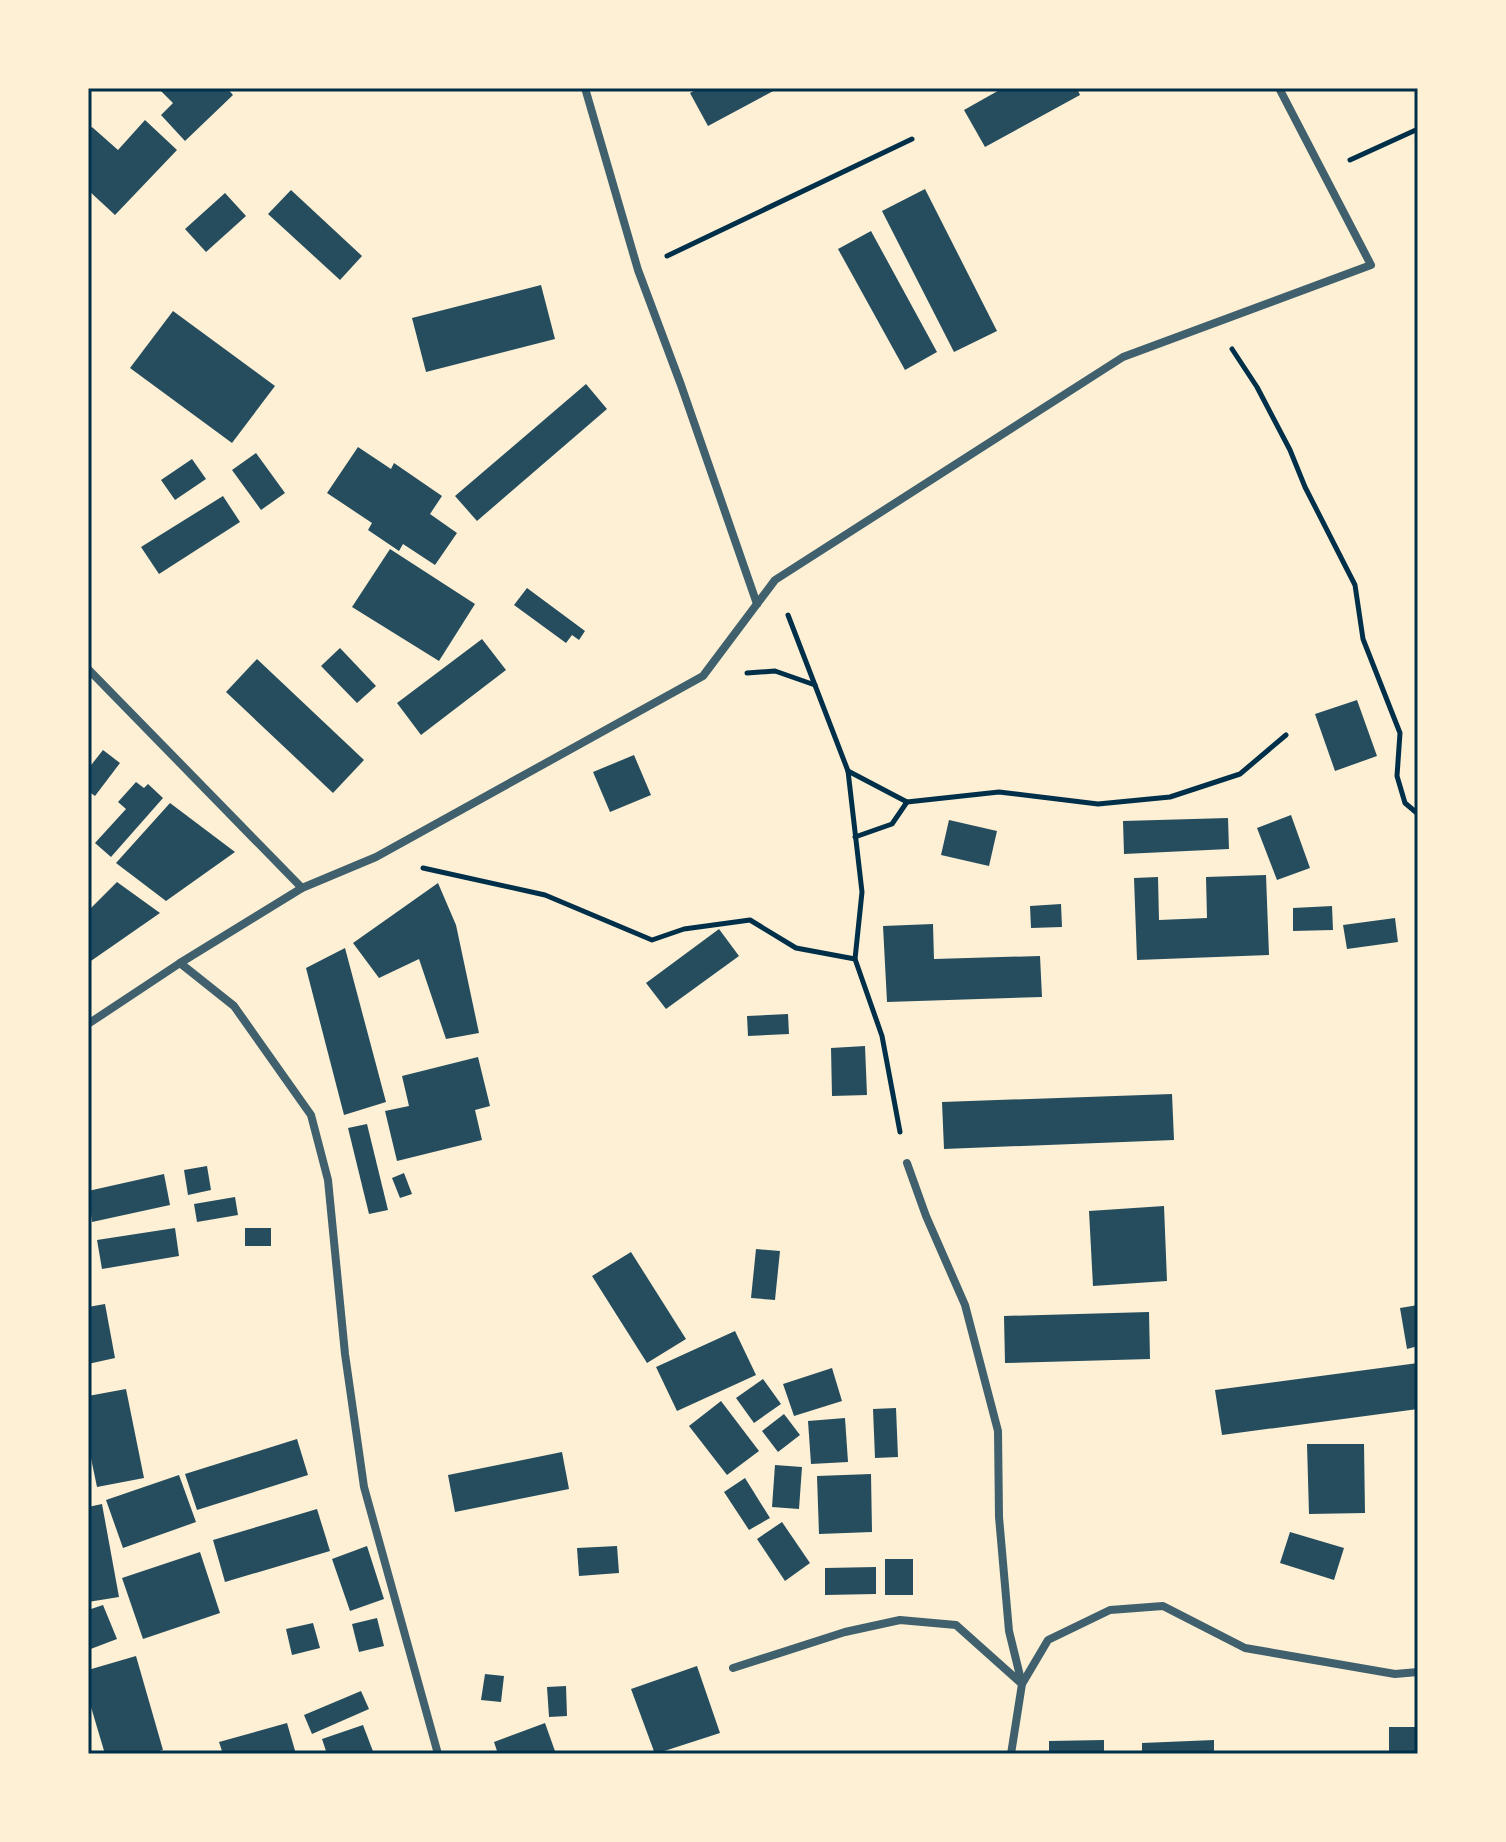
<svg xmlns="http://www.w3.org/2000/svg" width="1506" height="1842" font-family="Merriweather,serif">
  <rect width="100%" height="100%" fill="#fdf0d5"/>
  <!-- building -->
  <g fill="#264d5e">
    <path d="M158,88H227L233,95L185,141L161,115L173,103Z"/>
    <path d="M699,88H779L708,126L690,93Z"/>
    <path d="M1003,88H1077L1080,95L985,147L964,110Z"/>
    <path d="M145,120L177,150L115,215L88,190V131L92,127L118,150Z"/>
    <path d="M925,189L997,331L954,352L882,211Z"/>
    <path d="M291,190L362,256L340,280L268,214Z"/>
    <path d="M225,193L246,216L206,252L185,229Z"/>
    <path d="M871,231L937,352L905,370L838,249Z"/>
    <path d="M541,285L555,339L426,372L412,318Z"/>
    <path d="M173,311L275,386L232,443L130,368Z"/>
    <path d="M586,384L607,409L477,521L455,496Z"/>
    <path d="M358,447L391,469L394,463L442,496L430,514L457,533L435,565L403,544L399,551L368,530L372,523L327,493Z"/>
    <path d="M256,453L285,493L261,510L232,470Z"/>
    <path d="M192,459L206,479L175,500L161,480Z"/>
    <path d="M223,496L240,522L159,574L141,547Z"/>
    <path d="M390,549L475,604L439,661L352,607Z"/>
    <path d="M527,588L585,631L579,640L572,635L566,643L514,605Z"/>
    <path d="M482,639L506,670L421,735L397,703Z"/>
    <path d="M340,648L376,686L357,703L321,666Z"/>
    <path d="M257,659L364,760L333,793L226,692Z"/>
    <path d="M1357,700L1377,756L1335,771L1315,714Z"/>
    <path d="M103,750L120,763L95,796L88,791V769Z"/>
    <path d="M634,755L651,795L610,812L593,772Z"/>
    <path d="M136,782L144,788L148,784L163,798L111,857L95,843L126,809L118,802Z"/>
    <path d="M170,803L235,852L166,901L116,863Z"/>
    <path d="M1291,815L1310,868L1277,880L1257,828Z"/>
    <path d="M1228,818L1229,849L1124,854L1123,821Z"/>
    <path d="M949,820L997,831L989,866L941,855Z"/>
    <path d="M1266,875L1269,955L1137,960L1134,878L1158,877L1159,920L1207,918L1206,877Z"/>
    <path d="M117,882L160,913L88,963V911Z"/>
    <path d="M438,883L456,925L479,1033L446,1039L419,959L379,978L353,943Z"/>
    <path d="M1061,904L1062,927L1031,928L1030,906Z"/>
    <path d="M1332,906L1333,930L1293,931V908Z"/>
    <path d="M1395,918L1398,942L1347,949L1343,925Z"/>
    <path d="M933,924L934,959L1040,956L1042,997L887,1002L883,926Z"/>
    <path d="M719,929L739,956L666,1009L646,983Z"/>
    <path d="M345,948L386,1102L344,1115L306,968Z"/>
    <path d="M788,1014L789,1034L748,1036L747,1016Z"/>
    <path d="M865,1046L867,1095L832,1096L831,1048Z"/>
    <path d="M478,1057L490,1106L475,1110L482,1140L397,1161L385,1111L409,1106L402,1076Z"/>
    <path d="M1172,1094L1174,1140L944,1149L942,1102Z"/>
    <path d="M367,1124L388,1210L369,1214L348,1128Z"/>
    <path d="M207,1166L211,1190L188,1195L184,1170Z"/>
    <path d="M404,1173L412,1194L400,1198L392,1178Z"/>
    <path d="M164,1174L170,1205L92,1222L88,1191Z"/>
    <path d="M235,1197L238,1215L197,1222L194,1204Z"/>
    <path d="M1164,1206L1167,1281L1093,1286L1089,1211Z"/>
    <path d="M175,1228L179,1256L102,1269L97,1240Z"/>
    <rect x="245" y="1228" width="26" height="18"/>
    <path d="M756,1249L780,1251L775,1300L751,1298Z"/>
    <path d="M631,1252L686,1339L647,1363L592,1276Z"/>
    <path d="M105,1304L115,1358L88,1364V1307Z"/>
    <path d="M1418,1305V1346L1407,1349L1400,1308Z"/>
    <path d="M1149,1312L1150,1359L1005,1363L1004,1316Z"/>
    <path d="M735,1331L756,1375L677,1411L656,1367Z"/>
    <path d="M1418,1363V1409L1222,1435L1215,1390Z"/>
    <path d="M832,1368L842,1401L794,1416L783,1384Z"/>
    <path d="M763,1379L781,1404L754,1423L736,1398Z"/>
    <path d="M126,1389L144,1478L97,1487L88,1444V1396Z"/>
    <path d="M721,1401L759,1451L727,1475L689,1426Z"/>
    <path d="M896,1408L898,1457L875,1458L873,1409Z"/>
    <path d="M784,1414L800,1435L778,1452L762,1431Z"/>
    <path d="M845,1418L848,1462L811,1464L808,1421Z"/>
    <path d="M297,1439L308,1475L197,1510L185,1474Z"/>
    <path d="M1307,1444H1364L1365,1513L1309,1514Z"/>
    <path d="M562,1452L569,1489L455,1512L448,1475Z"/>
    <path d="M775,1465L802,1467L799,1509L772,1507Z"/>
    <path d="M871,1474L872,1532L819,1534L817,1476Z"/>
    <path d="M179,1475L196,1522L123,1548L106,1500Z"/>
    <path d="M745,1478L770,1518L749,1530L724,1492Z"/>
    <path d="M102,1504L119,1597L88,1602V1507Z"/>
    <path d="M317,1509L330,1551L225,1582L213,1540Z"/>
    <path d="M782,1522L810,1563L785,1581L757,1539Z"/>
    <path d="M1290,1532L1344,1548L1334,1580L1280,1563Z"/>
    <path d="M367,1546L384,1599L350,1611L332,1559Z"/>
    <path d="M617,1546L619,1573L579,1576L577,1548Z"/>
    <path d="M200,1552L220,1613L143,1639L122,1578Z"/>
    <rect x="885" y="1559" width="28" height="36"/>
    <path d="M876,1567V1594L825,1595V1568Z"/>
    <path d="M103,1605L117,1639L88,1650V1610Z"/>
    <path d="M377,1618L384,1646L359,1652L352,1624Z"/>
    <path d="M313,1623L320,1648L292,1655L286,1629Z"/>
    <path d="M136,1656L163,1750L148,1754H105L88,1697V1670Z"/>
    <path d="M697,1666L720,1733L655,1754L631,1689Z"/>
    <path d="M485,1674L504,1676L501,1702L481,1700Z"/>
    <path d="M566,1686L567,1716L549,1717L547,1687Z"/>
    <path d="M361,1691L369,1709L312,1734L304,1715Z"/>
    <path d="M287,1723L296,1754H223L219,1742Z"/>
    <path d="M545,1723L556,1754H498L494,1742Z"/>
    <path d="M363,1725L374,1754H327L322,1739Z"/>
    <rect x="1389" y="1727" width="29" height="27"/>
    <path d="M1104,1740V1754H1049V1741Z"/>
    <path d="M1214,1740V1754H1142V1743Z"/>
  </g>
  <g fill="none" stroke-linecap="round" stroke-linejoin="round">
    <!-- path -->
    <g stroke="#003049" stroke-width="5">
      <path d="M1350,160L1418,129"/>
      <path d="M667,256L912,139"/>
      <path d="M1232,349L1257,387L1290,450L1305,487L1355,585L1363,639L1400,733L1397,776L1405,803L1418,814"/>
      <path d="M788,615L848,771L862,892L855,959"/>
      <path d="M747,673L775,671L815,685"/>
      <path d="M848,771L907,802L999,792L1098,804L1170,797L1240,774L1286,735"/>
      <path d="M855,837L892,824L907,802"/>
      <path d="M423,868L545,895L652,940L684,929L750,920L796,948L855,959L882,1036L900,1132"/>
    </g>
    <!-- minor -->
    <g stroke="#3f606c" stroke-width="8">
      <path d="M585,88L638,270L681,385L757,604"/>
      <path d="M88,669L302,888"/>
      <path d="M180,963L234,1006L311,1115L328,1180L345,1354L364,1487L438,1754"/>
      <path d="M88,1024L180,963L302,888L376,857L703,676L775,580L1123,357L1371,265L1279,88"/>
      <path d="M733,1668L845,1632L900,1620L956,1625L1022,1684L1009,1631L999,1517L998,1431L965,1305L926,1216L907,1163"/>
      <path d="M1011,1754L1022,1684L1048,1640L1110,1610L1163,1606L1245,1648L1395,1674L1418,1672"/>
    </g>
  </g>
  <!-- border -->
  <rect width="1506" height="1842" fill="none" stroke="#fdf0d5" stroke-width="180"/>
  <rect x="90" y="90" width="1326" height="1662" fill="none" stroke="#003049" stroke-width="3"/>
</svg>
